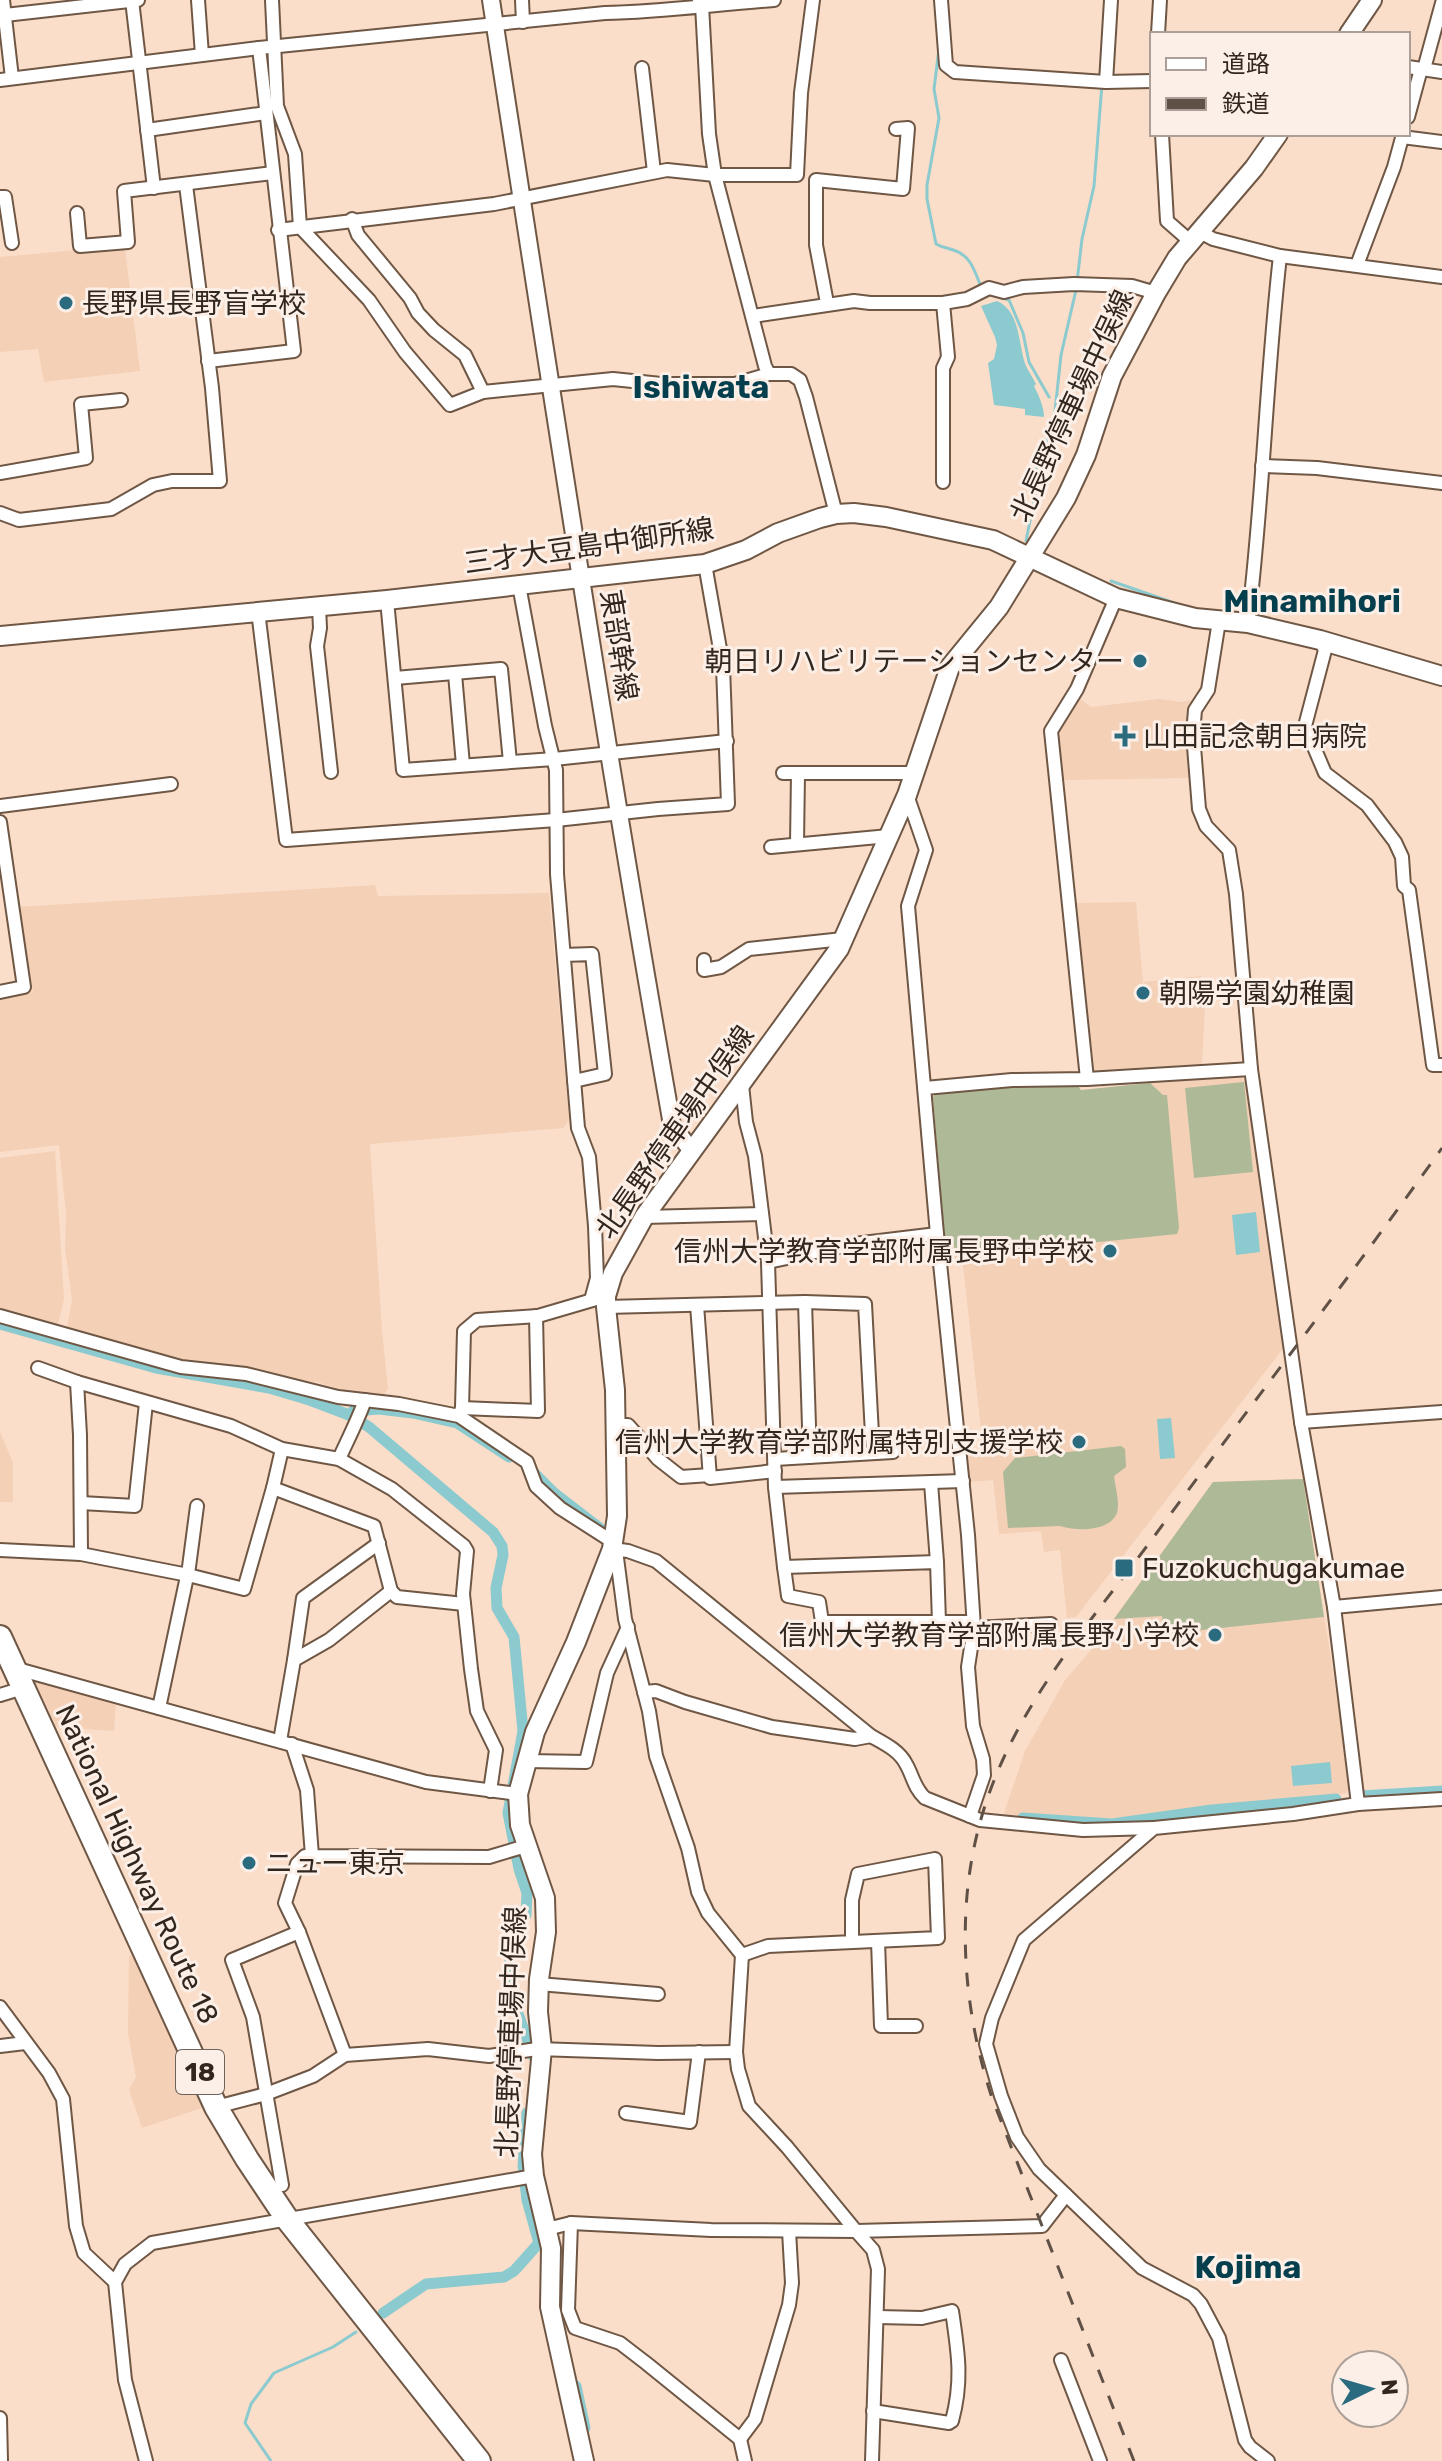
<svg xmlns="http://www.w3.org/2000/svg" width="1442" height="2461" font-family="Rubik,'Noto Sans JP',sans-serif">
  <rect width="100%" height="100%" fill="#fbdec9"/>
  <!-- built -->
  <g fill="#f3d0b6">
    <path d="M122,246L125,249L140,371L44,382L38,349L0,352V257Z"/>
    <path d="M1078,697L1091,707L1159,699L1182,702L1192,700L1190,732L1192,778L1063,780L1059,740L1060,729Z"/>
    <path d="M375,885L378,896L549,893L569,1119L564,1128L370,1144L382,1330L388,1389L384,1394L349,1392L317,1382L306,1381L243,1367L194,1364L67,1327L72,1300L65,1248L66,1214L59,1145L0,1152V998L33,991L17,907Z"/>
    <path d="M1136,902L1143,982L1201,976L1205,1004L1202,1067L1099,1078L1091,1070L1074,903Z"/>
    <path d="M1234,1071L1251,1087L1285,1346L1076,1617L1067,1618L1060,1550L1044,1552L1041,1531L999,1534L993,1480L967,1482L964,1451L983,1448L963,1265L947,1260L933,1097L1076,1084L1081,1090L1168,1081L1182,1076Z"/>
    <path d="M55,1151L64,1299L57,1329L0,1315V1158Z"/>
    <path d="M0,1432L13,1463V1502H0Z"/>
    <path d="M1303,1479L1350,1782L1347,1793L1117,1818L1053,1819L1003,1816L1025,1751L1065,1680L1091,1650L1213,1482Z"/>
    <path d="M33,1677L116,1700L114,1731L56,1727Z"/>
    <path d="M136,1954L211,2105L142,2128L129,2090L136,2077L128,2033L129,1956Z"/>
  </g>
  <!-- grass -->
  <g fill="#aeb997">
    <path d="M1244,1082L1253,1172L1194,1178L1185,1088Z"/>
    <path d="M1150,1083L1163,1095H1167L1179,1228L1177,1234L962,1256L961,1251L945,1242L933,1097L937,1092L1013,1085L1076,1084L1081,1090Z"/>
    <path d="M1121,1446L1125,1449L1126,1467L1114,1476C1115,1486 1121,1506 1116,1515C1107,1532 1075,1531 1060,1526L1008,1528L1003,1472L1015,1458Z"/>
    <path d="M1303,1479L1324,1617L1164,1634L1162,1616L1114,1619L1213,1482Z"/>
  </g>
  <!-- water -->
  <g fill="#8bcace">
    <path d="M997,301C1021,311 1018,346 1026,366C1029,372 1033,378 1036,384L1034,386C1038,394 1044,406 1044,417L1025,415V409L994,405L988,363L994,359L997,345L995,337L981,306Z"/>
    <path d="M1256,1212L1260,1252L1236,1255L1232,1215Z"/>
    <path d="M1171,1418L1175,1458L1160,1459L1157,1419Z"/>
    <path d="M1330,1762L1332,1783L1293,1786L1291,1766Z"/>
  </g>
  <g fill="none" stroke-linecap="round" stroke-linejoin="round">
    <!-- stream -->
    <g stroke="#8bcace" stroke-width="3">
      <path d="M935,0L939,49L934,89L939,118L927,185V199L936,244C943,248 949,248 956,251C971,257 974,270 980,284"/>
      <path d="M1077,282L1082,239L1094,186L1102,84"/>
      <path d="M992,295L1009,300L1023,333L1029,362L1049,397"/>
      <path d="M1026,541L1035,495L1034,475L1047,441L1055,411L1061,355L1076,290"/>
      <path d="M1111,581L1183,606"/>
      <path d="M271,2461L245,2423L251,2404L274,2373L333,2347L356,2332"/>
    </g>
    <!-- canal -->
    <g stroke="#8bcace" stroke-width="11">
      <path d="M0,1324L156,1368L269,1388L313,1401"/>
      <path d="M307,1399L349,1415L369,1427L493,1532L502,1546L503,1555L496,1588L497,1608L514,1637L523,1731L508,1813L519,1869L527,1893L526,1915L521,1922L507,1971L509,1988L533,2056"/>
      <path d="M353,1411L379,1409L413,1413L457,1423L509,1457"/>
      <path d="M534,1473L553,1492L601,1529"/>
      <path d="M1361,1796L1442,1791"/>
      <path d="M1023,1818L1112,1824L1212,1810L1336,1799"/>
      <path d="M527,2113L523,2166L527,2200L539,2243"/>
      <path d="M383,2313L426,2284L504,2277L514,2271L539,2243"/>
      <path d="M576,2386L585,2428"/>
    </g>
    <!-- minor casing -->
    <g stroke="#6f5745" stroke-width="16">
      <g id="minor">
        <path d="M3,0L12,78"/>
        <path d="M132,0L154,188"/>
        <path d="M198,0L202,55"/>
        <path d="M272,0L277,106L295,154L300,227L369,300L405,352L450,405L483,392L613,379L661,384H735L769,374H791L800,380L806,397L836,514"/>
        <path d="M522,0L523,22"/>
        <path d="M699,0L702,5L709,134L715,175L765,366L769,374"/>
        <path d="M941,0L946,65L955,72L1106,82L1152,81"/>
        <path d="M5,15L138,0"/>
        <path d="M1158,34L1160,0"/>
        <path d="M1408,67L1442,72"/>
        <path d="M642,68L654,172"/>
        <path d="M1424,69L1442,3"/>
        <path d="M0,80L259,48L605,13C662,12 717,4 774,0"/>
        <path d="M1106,82L1111,0"/>
        <path d="M1408,117L1421,69"/>
        <path d="M147,130L266,113"/>
        <path d="M1162,134L1167,221L1191,242"/>
        <path d="M1402,137L1442,142"/>
        <path d="M0,197H5L12,243"/>
        <path d="M77,213L80,246L128,242L124,191L273,173"/>
        <path d="M352,219L358,235L410,298L418,313L434,330L465,355L483,392"/>
        <path d="M278,230L494,204L667,170L715,175H797L801,93L813,0"/>
        <path d="M1200,232L1213,239L1280,256L1442,277"/>
        <path d="M1357,265L1394,167L1403,134"/>
        <path d="M827,303L816,245V180L903,189L908,128L896,129"/>
        <path d="M753,316L854,301L870,303H943L967,299L989,288L1004,292L1023,287L1074,284L1132,286L1156,293"/>
        <path d="M208,361L294,351L259,48"/>
        <path d="M1262,466L1317,468L1442,483"/>
        <path d="M0,473L86,458L81,404L121,400"/>
        <path d="M943,482V368L948,357L943,303"/>
        <path d="M0,513L19,520L111,509L153,485L172,481H220L212,388L186,185"/>
        <path d="M519,585L545,726L556,770L557,874L578,1128L589,1157L595,1226L597,1278L591,1300"/>
        <path d="M387,600L403,770L554,759L727,741"/>
        <path d="M319,607L320,628L317,646L331,772"/>
        <path d="M258,611L286,840L556,820L658,809L728,804L723,666L705,564"/>
        <path d="M1219,621L1208,690L1195,710L1193,734L1199,809L1206,826L1229,850L1236,894L1251,1069L1301,1422L1334,1607L1358,1804"/>
        <path d="M1248,623C1263,502 1266,379 1280,256"/>
        <path d="M1320,640L1325,650L1305,726L1325,773L1367,805L1395,842L1402,857L1404,886L1409,890L1433,1065H1442"/>
        <path d="M455,674L463,765"/>
        <path d="M395,678L501,669L510,762"/>
        <path d="M783,773H915"/>
        <path d="M907,795L926,850L908,906L937,1234L968,1535L974,1628L968,1667L973,1726L983,1759L984,1775L970,1816"/>
        <path d="M0,806L171,784"/>
        <path d="M0,822L24,987L0,992"/>
        <path d="M797,844L798,773"/>
        <path d="M771,847L889,836"/>
        <path d="M564,955L592,954L605,1074L574,1081"/>
        <path d="M704,960V970L721,967L749,949L843,939"/>
        <path d="M1087,1079L1051,731L1077,689L1116,598"/>
        <path d="M742,1085L746,1122L755,1156L768,1262L775,1487L784,1567L937,1562L939,1622"/>
        <path d="M925,1088L1012,1080L1087,1079L1251,1069"/>
        <path d="M644,1217L762,1214"/>
        <path d="M768,1262L854,1244L937,1234"/>
        <path d="M805,1302L810,1457"/>
        <path d="M697,1305L710,1478L775,1471"/>
        <path d="M606,1307L805,1302L865,1304L873,1453"/>
        <path d="M0,1316L181,1367L246,1374L338,1397L399,1404L459,1416L527,1462L536,1486L560,1508L613,1542"/>
        <path d="M38,1368L77,1382"/>
        <path d="M462,1408L538,1411L536,1316"/>
        <path d="M459,1416L462,1408L464,1331L477,1320L538,1316L596,1299"/>
        <path d="M1301,1422L1442,1412"/>
        <path d="M615,1425H628L658,1459L681,1477L710,1475"/>
        <path d="M282,1449L273,1488L374,1526L391,1591L397,1597L464,1604"/>
        <path d="M339,1459C348,1439 358,1420 365,1400"/>
        <path d="M775,1459L893,1452"/>
        <path d="M931,1483L937,1562"/>
        <path d="M775,1487L963,1481"/>
        <path d="M81,1503L135,1506L146,1403"/>
        <path d="M0,1550L81,1554L188,1575L244,1589L273,1488"/>
        <path d="M81,1554L80,1435L77,1382L231,1426L282,1449L339,1459L392,1489L464,1546L467,1551L463,1594L471,1669L477,1711L496,1750L490,1791"/>
        <path d="M784,1567L788,1596L819,1602L822,1622H970L974,1628L1051,1624"/>
        <path d="M1334,1607L1442,1597"/>
        <path d="M294,1660L303,1598L379,1543"/>
        <path d="M14,1668L426,1782L518,1794"/>
        <path d="M644,1692L656,1691L685,1702L772,1727L855,1739L871,1736"/>
        <path d="M0,1695L23,1688"/>
        <path d="M159,1708L189,1567L197,1506"/>
        <path d="M280,1741L294,1660L329,1640L391,1591"/>
        <path d="M292,1744L307,1790L312,1856L489,1857L526,1846"/>
        <path d="M527,1761L586,1762L607,1673L628,1627"/>
        <path d="M312,1856H305L297,1864L285,1903L299,1932L345,2055"/>
        <path d="M878,1941L881,2026H916"/>
        <path d="M742,1955L768,1946L938,1938L935,1859L858,1874L852,1900V1941"/>
        <path d="M539,1984L658,1994"/>
        <path d="M0,2007L49,2073L63,2099L76,2226L84,2253L115,2282"/>
        <path d="M0,2046L25,2043"/>
        <path d="M216,2107L266,2094L313,2076L345,2055L428,2049L489,2056L537,2049L658,2053L736,2052"/>
        <path d="M626,2113L690,2122L699,2052"/>
        <path d="M282,2185L253,2017L232,1960L299,1932"/>
        <path d="M571,2223L568,2310L575,2328L620,2343L646,2363L740,2439L745,2461"/>
        <path d="M547,2229L571,2223L711,2230L856,2231"/>
        <path d="M856,2231L787,2147L749,2106L738,2069L736,2052L742,1955L708,1913L698,1892L688,1848L656,1756L649,1711L625,1619L617,1558L612,1549L628,1551L656,1561L871,1736C883,1743 899,1750 906,1764C913,1776 914,1788 925,1798L980,1820L1083,1830L1154,1828"/>
        <path d="M878,2317L922,2318L952,2311C958,2352 963,2380 952,2421"/>
        <path d="M1061,2360L1100,2461"/>
        <path d="M873,2411L949,2423"/>
        <path d="M0,2418L1,2461"/>
        <path d="M740,2439L755,2419L789,2305L792,2283L789,2231"/>
        <path d="M146,2461L125,2380L115,2282L125,2264L152,2243L534,2176"/>
        <path d="M872,2461L878,2269L873,2250L856,2231L1042,2226L1066,2195"/>
        <path d="M1268,2461L1250,2447L1245,2440L1219,2338L1201,2304L1193,2295L1142,2268L1039,2169L1017,2137L1001,2096L986,2044L992,2018L1024,1940L1154,1828L1293,1814L1358,1804L1442,1799"/>
      </g>
    </g>
    <!-- tertiary casing -->
    <g stroke="#6f5745" stroke-width="20">
      <path id="tertiary" d="M491,0C549,375 606,751 672,1125L691,1150"/>
    </g>
    <!-- secondary casing -->
    <g stroke="#6f5745" stroke-width="22">
      <g id="secondary">
        <path d="M1349,34L1372,0"/>
        <path d="M0,636L387,600L705,564L746,550L778,533L820,518L836,514L854,513L886,517L993,540L1116,598L1195,618L1248,623L1320,640L1442,676"/>
        <path d="M584,2461L550,2307L551,2248L534,2176L532,2154L542,2049L538,2012L539,1979L546,1932L545,1898L520,1825L518,1794L535,1732L576,1642L612,1549L617,1516L615,1390L606,1307V1296L613,1273L644,1217L839,949L907,795L950,667L999,607L1066,498L1086,455L1112,376L1156,293L1177,258L1254,168L1278,134"/>
      </g>
    </g>
    <!-- trunk casing -->
    <g stroke="#6f5745" stroke-width="26">
      <path id="trunk" d="M0,1637L216,2107L247,2159L287,2219L479,2461"/>
    </g>
    <!-- minor -->
    <use href="#minor" stroke="#fff" stroke-width="12"/>
    <!-- tertiary -->
    <use href="#tertiary" stroke="#fff" stroke-width="16"/>
    <!-- secondary -->
    <use href="#secondary" stroke="#fff" stroke-width="18"/>
    <!-- trunk -->
    <use href="#trunk" stroke="#fff" stroke-width="22"/>
    <!-- rail -->
    <path stroke="#605146" stroke-width="3" stroke-dasharray="14 14" stroke-linecap="butt" d="M1134,2461L992,2098C963,2009 955,1910 981,1819C1011,1712 1085,1629 1150,1542C1247,1410 1347,1281 1442,1148"/>
  </g>
  <!-- markers -->
  <g fill="#2b6b7f" stroke="#fbefe7" stroke-width="3">
    <circle cx="66" cy="303" r="8"/>
    <circle cx="1140" cy="661" r="8"/>
    <path d="M1121 724h8v8h8v8h-8v8h-8v-8h-8v-8h8z"/>
    <circle cx="1143" cy="993" r="8"/>
    <circle cx="1110" cy="1251" r="8"/>
    <circle cx="1079" cy="1442" r="8"/>
    <rect x="1114" y="1558" width="20" height="20" rx="4"/>
    <circle cx="1215" cy="1635" r="8"/>
    <circle cx="249" cy="1863" r="8"/>
  </g>
  <g text-anchor="middle" dominant-baseline="central" stroke-width="6" stroke-linejoin="round" paint-order="stroke">
    <!-- shield labels -->
    <rect fill="#fbefe7" stroke="#6e635b" stroke-width="2" x="176" y="2050" width="48" height="44" rx="6"/>
    <g font-size="26" font-weight="bold" fill="#32271f">
      <text x="200" y="2072">18</text>
    </g>
    <!-- poi labels -->
    <g font-size="28" fill="#32271f" stroke="#fbefe7" text-anchor="start">
      <text x="82" y="303">長野県長野盲学校</text>
      <text x="1124" y="661" text-anchor="end">朝日リハビリテーションセンター</text>
      <text x="1143" y="736">山田記念朝日病院</text>
      <text x="1159" y="993">朝陽学園幼稚園</text>
      <text x="1094" y="1251" text-anchor="end">信州大学教育学部附属長野中学校</text>
      <text x="1063" y="1442" text-anchor="end">信州大学教育学部附属特別支援学校</text>
      <text x="1142" y="1568">Fuzokuchugakumae</text>
      <text x="1199" y="1635" text-anchor="end">信州大学教育学部附属長野小学校</text>
      <text x="265" y="1863">ニュー東京</text>
    </g>
    <!-- street labels -->
    <g font-size="28" fill="#32271f" stroke="#fbefe7">
      <text transform="translate(1072 406) rotate(-65)">北長野停車場中俣線</text>
      <text transform="translate(589 546) rotate(-8)">三才大豆島中御所線</text>
      <text transform="translate(619 645) rotate(81)">東部幹線</text>
      <text transform="translate(675 1132) rotate(-55)">北長野停車場中俣線</text>
      <text transform="translate(137 1864) rotate(65)">National Highway Route 18</text>
      <text transform="translate(511 2032) rotate(-88)">北長野停車場中俣線</text>
    </g>
    <!-- quarter labels -->
    <g font-size="32" font-weight="bold" fill="#053f4e" stroke="#fbefe7">
      <text x="701" y="387">Ishiwata</text>
      <text x="1312" y="601">Minamihori</text>
      <text x="1248" y="2267">Kojima</text>
    </g>
  </g>
  <!-- legend -->
  <rect x="1150" y="32" width="260" height="104" fill="#fbefe7" stroke="#ab9f97" stroke-width="2"/>
  <rect x="1166" y="58" width="40" height="12" fill="#ffffff" stroke="#ab9f97" stroke-width="2"/>
  <text x="1222" y="72" font-size="24" fill="#32271f">道路</text>
  <rect x="1166" y="98" width="40" height="12" fill="#605146" stroke="#ab9f97" stroke-width="2"/>
  <text x="1222" y="112" font-size="24" fill="#32271f">鉄道</text>
  <!-- north arrow -->
  <g transform="translate(1370 2389) rotate(85)"><circle r="38" fill="#fbefe7" stroke="#ab9f97" stroke-width="2"/>
  <path d="M0-6L14 30L0 20L-14 30Z" fill="#2b6b7f"/>
  <text y="-12" font-size="22" font-weight="bold" text-anchor="middle" fill="#32271f">N</text>
  </g>
</svg>
